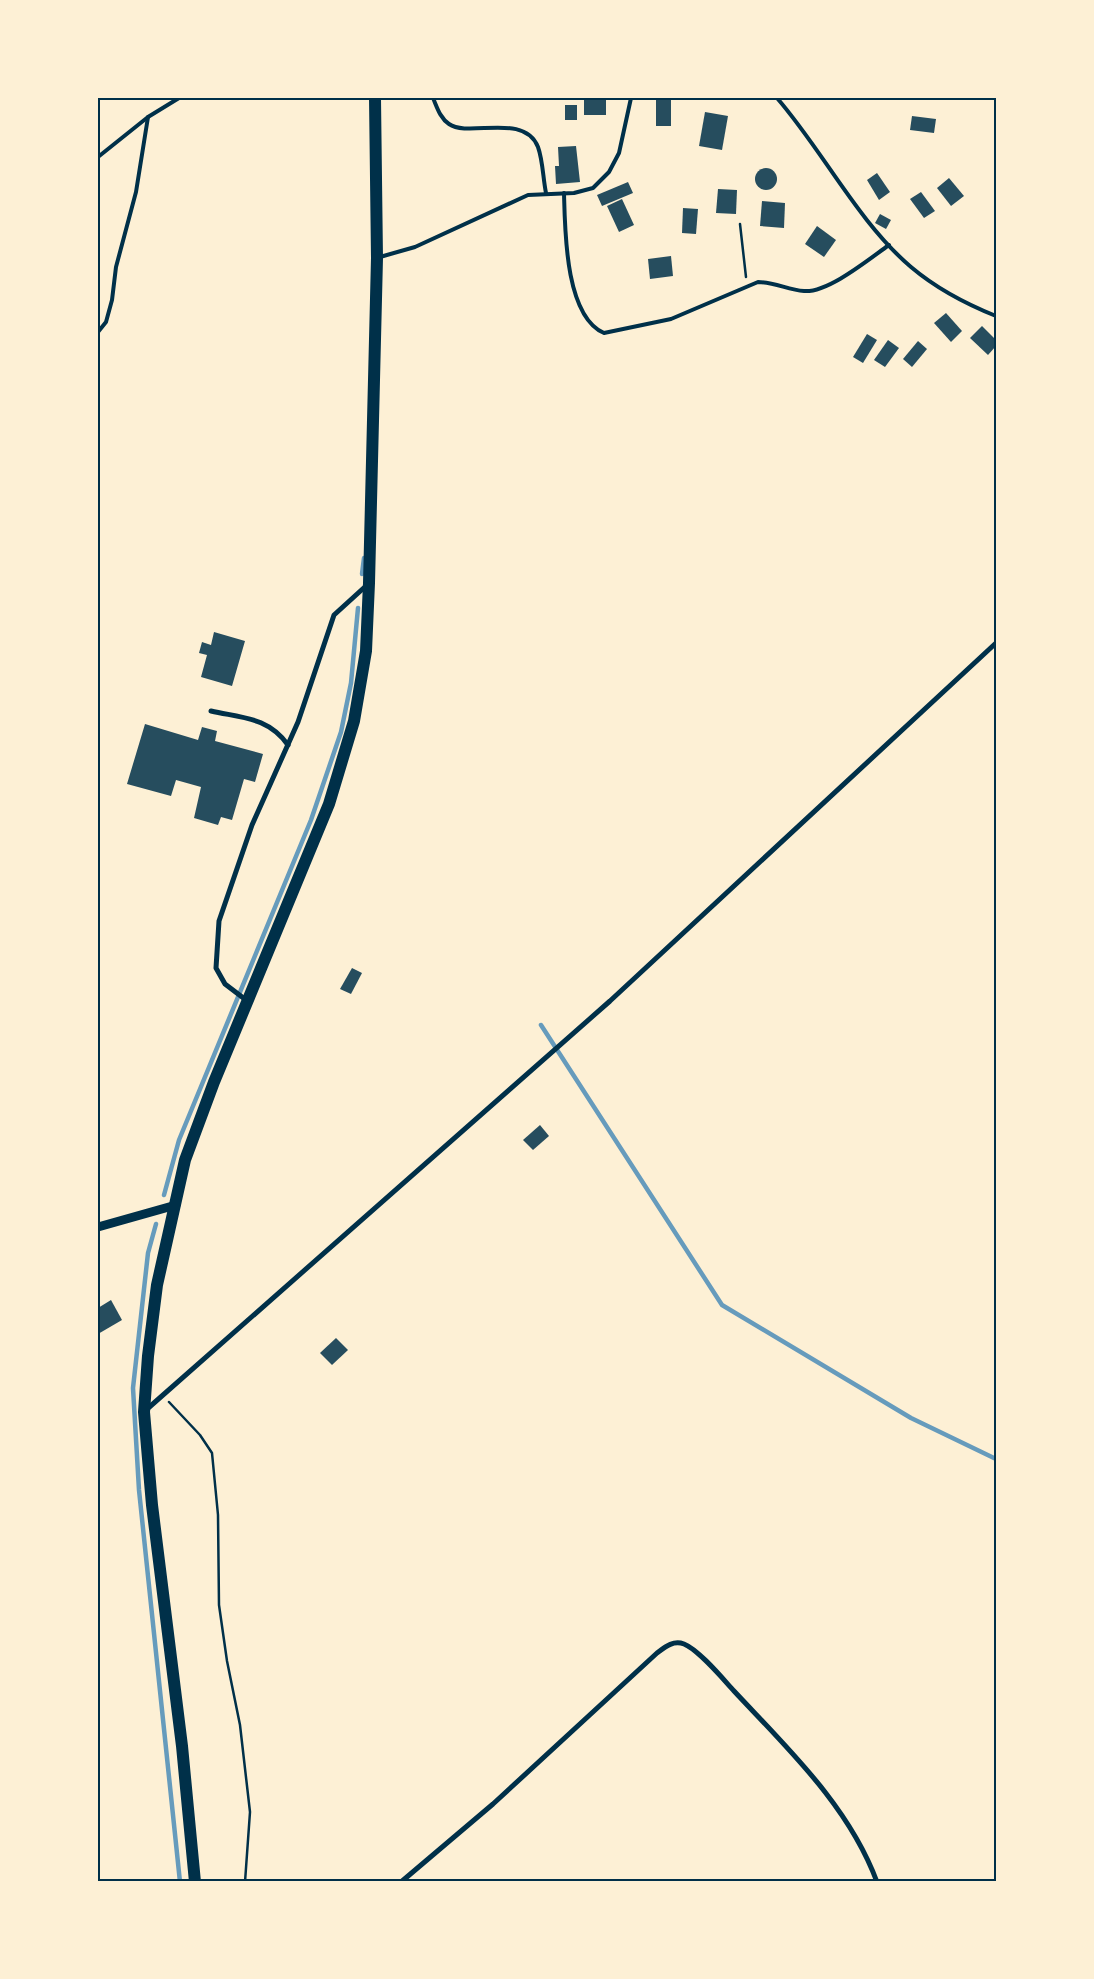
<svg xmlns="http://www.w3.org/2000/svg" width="1094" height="1979" font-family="'Exo 2',sans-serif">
  <rect width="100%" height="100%" fill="#fdf0d5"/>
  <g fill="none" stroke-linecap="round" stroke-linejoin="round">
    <!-- stream -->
    <g stroke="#669bbc" stroke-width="4.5">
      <path d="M362,574L364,558"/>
      <path d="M541,1025L722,1305L911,1418L996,1459"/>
      <path d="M164,1195L179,1140L311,820L341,732L351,683L358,608"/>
      <path d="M156,1224L148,1253L133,1388L139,1490L180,1882"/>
    </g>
  </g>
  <!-- building -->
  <g fill="#264d5e">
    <rect x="584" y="98" width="22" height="17"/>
    <rect x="656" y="98" width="15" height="28"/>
    <rect x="565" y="105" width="12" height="15"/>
    <path d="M705,112L728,116L722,150L699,146Z"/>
    <path d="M912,116L936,119L934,133L910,130Z"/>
    <path d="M576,146L580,182L556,184L555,166H559L558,147Z"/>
    <circle cx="766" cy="179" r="11"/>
    <path d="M877,173L890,192L879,200L867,180Z"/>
    <path d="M949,178L964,196L951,206L937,188Z"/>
    <path d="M628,182L633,193L602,206L597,195Z"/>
    <path d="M718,189L737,190L736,214L716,213Z"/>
    <path d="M921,192L935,211L924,218L910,199Z"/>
    <path d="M622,199L634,225L619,232L607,206Z"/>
    <path d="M762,201L785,203L784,228L760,226Z"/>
    <path d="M683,208L698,209L696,234L682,233Z"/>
    <path d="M880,214L891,220L886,229L875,223Z"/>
    <path d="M817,226L836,240L824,257L805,244Z"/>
    <path d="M671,256L673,276L650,279L648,259Z"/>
    <path d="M946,313L962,331L951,342L934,323Z"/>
    <path d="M982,326L996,340V346L988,355L970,338Z"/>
    <path d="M867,334L877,340L863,363L853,357Z"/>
    <path d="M888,340L899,348L885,367L874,360Z"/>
    <path d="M918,341L927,349L912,367L903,359Z"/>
    <path d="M214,632L245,641L232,686L201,677L207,655L199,653L202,642L211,645Z"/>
    <path d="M145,724L198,740L202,727L217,731L215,741L263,754L255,782L244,779L232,820L221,817L218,825L194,818L201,787L176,780L171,796L127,784Z"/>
    <path d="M352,968L362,973L351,994L340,989Z"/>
    <path d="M540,1125L549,1136L533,1150L523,1140Z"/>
    <path d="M111,1300L122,1320L98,1334V1308Z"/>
    <path d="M336,1338L348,1350L332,1365L320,1353Z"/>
  </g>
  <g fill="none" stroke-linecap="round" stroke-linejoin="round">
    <!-- path -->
    <g stroke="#003049" stroke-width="2.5">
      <path d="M740,224L746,277"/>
      <path d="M169,1402L200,1435L212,1453L218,1515L219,1605L227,1661L240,1725L250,1812L245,1882"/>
    </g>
    <!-- service -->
    <g stroke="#003049" stroke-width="4">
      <path d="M433,98C437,107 440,118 449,124C469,138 524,112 538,147C543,161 543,179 546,193"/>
      <path d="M777,98C823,151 858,222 911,267C937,289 966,304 996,316"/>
      <path d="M98,157L148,117L179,98"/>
      <path d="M564,193C565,230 565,316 604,333L671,319L758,282C775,282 788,290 804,291C828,293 869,259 889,245"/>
      <path d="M380,257L415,247L528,195L574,193L593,188L609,172L619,153L631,98"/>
      <path d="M98,332L106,322L112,300L116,267L136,192L148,117"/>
    </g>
    <!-- minor -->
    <g stroke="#003049" stroke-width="5">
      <path d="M211,711C242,718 268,717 288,745"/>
      <path d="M246,1000L225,984L216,968L219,921L252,825L298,722L334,615L367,585"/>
      <path d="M146,1410L610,1001L996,643"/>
      <path d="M401,1882L493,1804L657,1653C665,1647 673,1640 684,1644C699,1650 723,1679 734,1691C788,1749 849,1806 877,1882"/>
    </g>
    <!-- tertiary -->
    <path stroke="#003049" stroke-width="9" d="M98,1227L176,1205"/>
    <!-- trunk -->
    <path stroke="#003049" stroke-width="12" d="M195,1882L182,1746L152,1505L144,1412L148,1356L157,1285L185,1160L214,1082L329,804L354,721L366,651L369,583L377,258L375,98"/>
  </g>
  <!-- border -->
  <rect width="1094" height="1979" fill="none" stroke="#fdf0d5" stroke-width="198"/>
  <rect x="99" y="99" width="896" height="1781" fill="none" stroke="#003049" stroke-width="2"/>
</svg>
